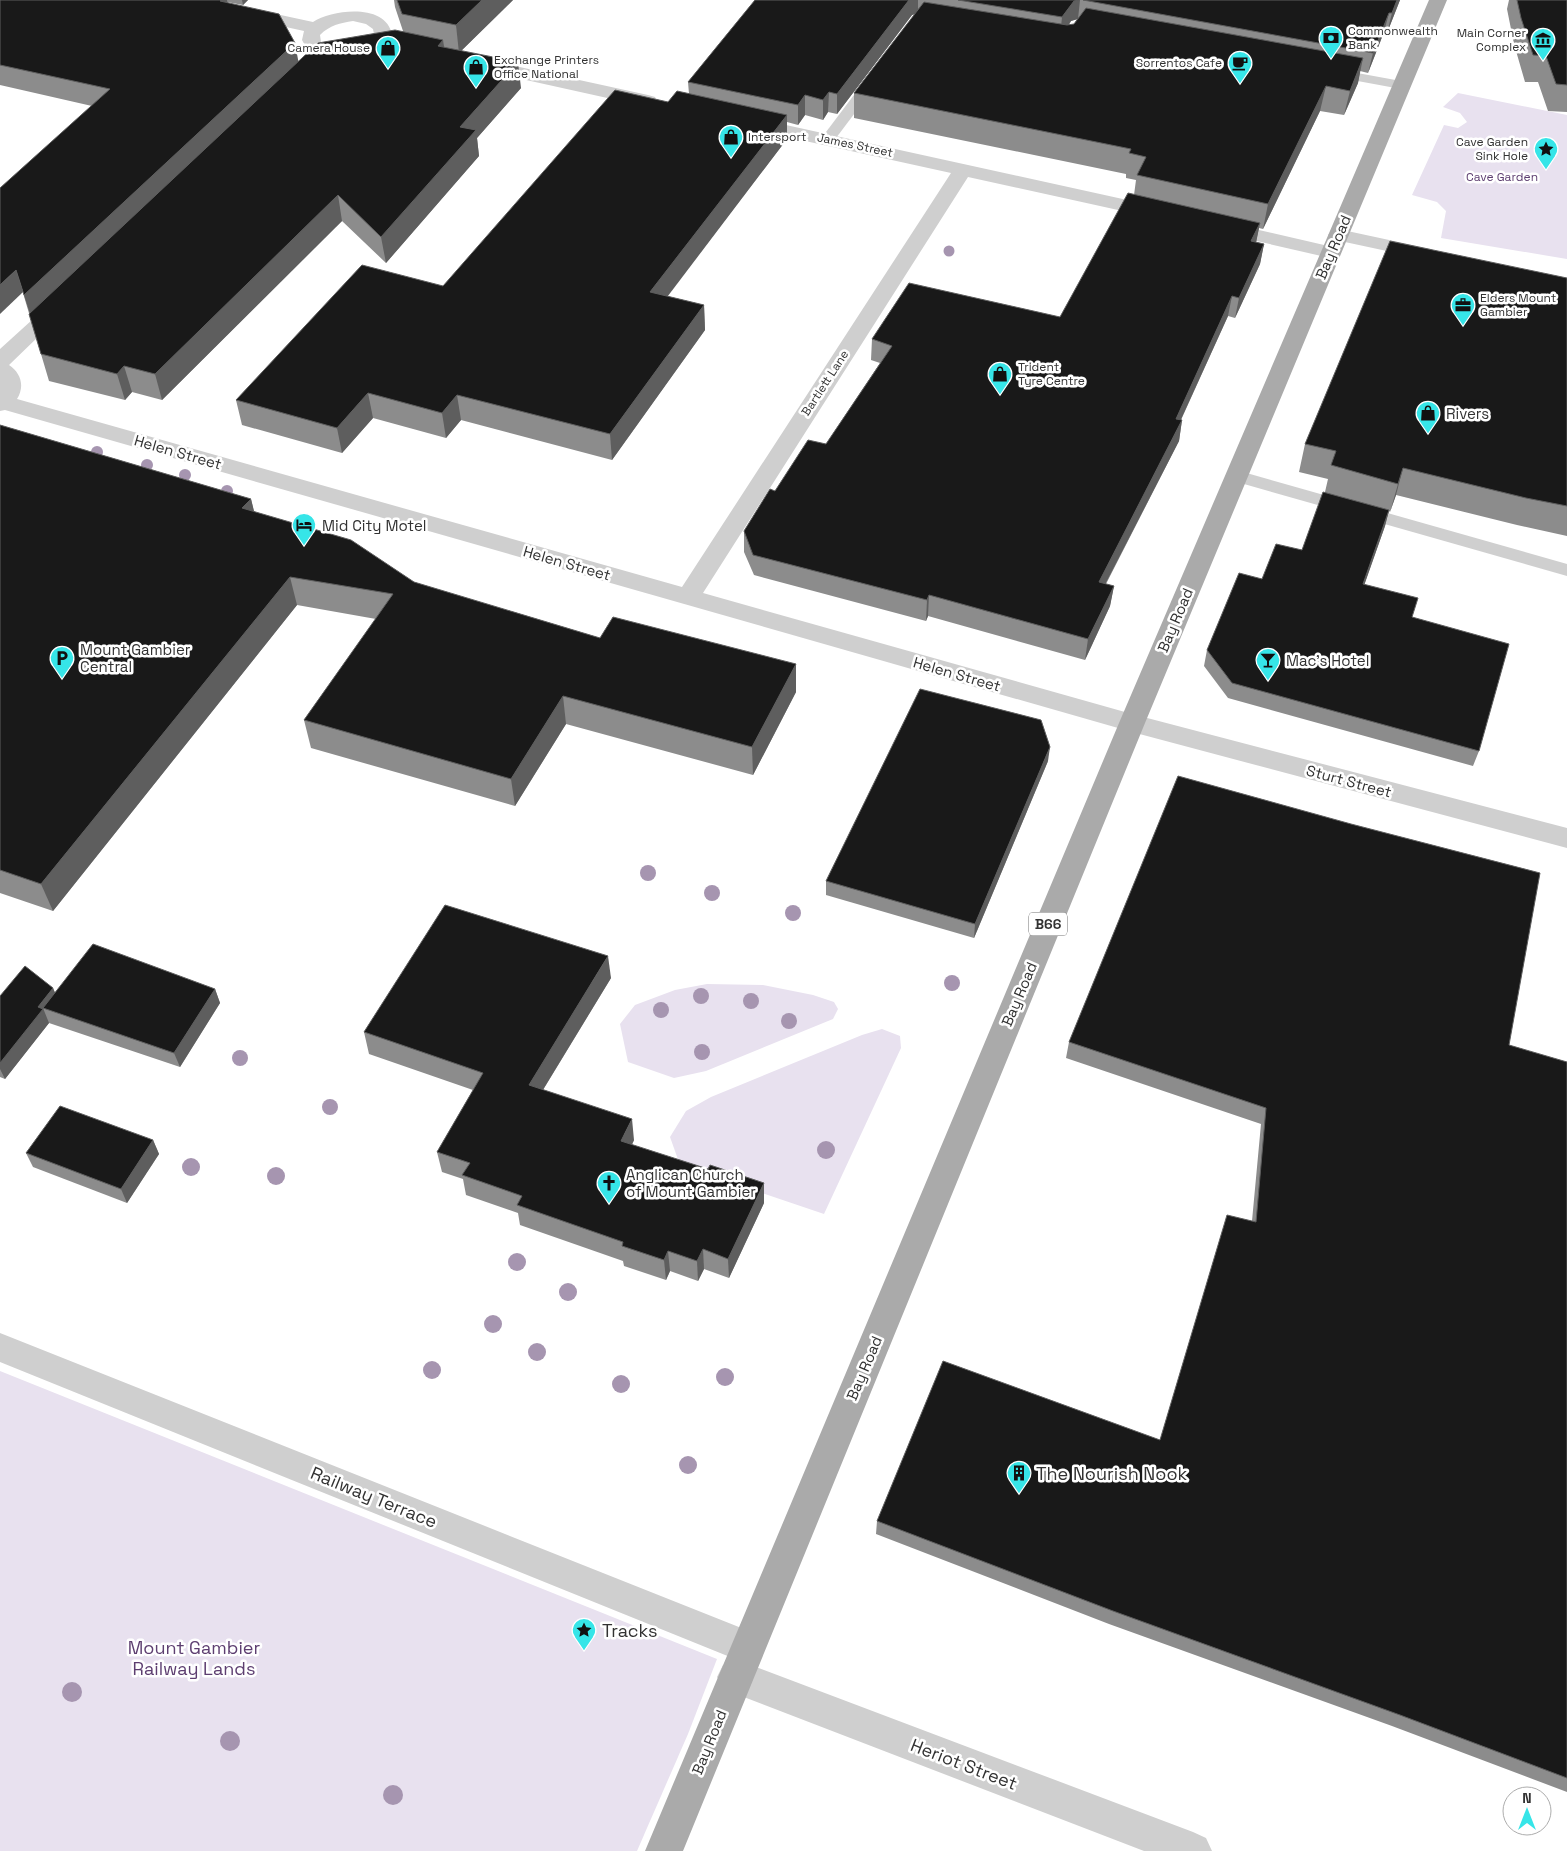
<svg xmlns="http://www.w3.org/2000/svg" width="1567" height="1851" font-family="'Space Grotesk',sans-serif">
  <rect width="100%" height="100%" fill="#fff"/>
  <!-- green -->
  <g fill="#e8e1ef">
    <path d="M1458,93L1567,115V259L1441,238L1446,211L1437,202L1412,195L1444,125L1458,128L1467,122L1460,113L1443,107Z"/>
    <path d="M707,984L763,985L813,995L834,1002L838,1009L833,1019L706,1071L674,1078L628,1062L620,1024L635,1005L675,990Z"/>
    <path d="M882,1029L900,1036L901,1048L824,1214L680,1165L670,1137L686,1111L711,1097L862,1035Z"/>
    <path d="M0,1371L717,1659L688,1734L637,1851H0Z"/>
  </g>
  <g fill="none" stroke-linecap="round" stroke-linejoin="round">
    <!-- service -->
    <g fill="#cfcfcf" fill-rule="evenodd">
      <path d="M1330,68L1401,81L1406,82L1408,85L1406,88L1401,89L1325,75L1323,72L1325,69Z"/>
      <path d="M871,78L876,79L878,82L876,85L833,142H823L821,139L823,136L866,79Z"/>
      <path d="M1236,470L1567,564V576L1230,480L1227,476L1230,472Z"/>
    </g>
    <!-- minor -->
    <g fill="#cfcfcf" fill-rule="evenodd">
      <path d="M177,0H211L313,22C333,9 387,3 392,35C389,39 386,44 382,47C362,63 315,67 302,40L304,31L186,5L180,4ZM353,21L366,24L373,29L374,34C363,50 336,53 321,42L320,35C330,25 340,23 353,21Z"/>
      <path d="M483,59L648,95L655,97L657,101L655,105L648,107L476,69L474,65L476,61Z"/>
      <path d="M749,117L1159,207L1166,209L1169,213L1166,217L1159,219L968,177L703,593L1132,714L1567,828V848L1132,732L5,410L0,411V349L54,300L61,298L68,300L72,304L68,308L9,365C21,373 25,386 17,399L682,587L951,173L742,127L739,123L742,119Z"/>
      <path d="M1220,221L1337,248L1340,252L1337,256L1330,258L1213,231L1210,227L1213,223Z"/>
      <path d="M1338,229L1431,249L1434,253L1431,257L1424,259L1331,239L1328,235L1331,231Z"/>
      <path d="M0,1333L759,1635L765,1647L759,1659L748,1664L1193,1832L1206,1838L1212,1851H1144L723,1689L717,1677L723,1665L735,1659L0,1362Z"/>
    </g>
    <!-- primary -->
    <path fill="#aaa" fill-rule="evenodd" d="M1429,0H1447L1145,723L683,1851H645L1119,723Z"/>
  </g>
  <!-- trees -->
  <g fill="#a695b0">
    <circle cx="949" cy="251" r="5.5"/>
    <circle cx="97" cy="452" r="6"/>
    <circle cx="147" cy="465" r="6"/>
    <circle cx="185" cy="475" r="6"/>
    <circle cx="227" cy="491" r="6"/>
    <circle cx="648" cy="873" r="8"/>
    <circle cx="712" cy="893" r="8"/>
    <circle cx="793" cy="913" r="8"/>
    <circle cx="952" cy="983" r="8"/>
    <circle cx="701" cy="996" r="8"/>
    <circle cx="751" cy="1001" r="8"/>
    <circle cx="661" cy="1010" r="8"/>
    <circle cx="789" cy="1021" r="8"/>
    <circle cx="702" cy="1052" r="8"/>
    <circle cx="240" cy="1058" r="8"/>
    <circle cx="330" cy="1107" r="8"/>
    <circle cx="826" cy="1150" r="9"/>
    <circle cx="191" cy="1167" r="9"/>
    <circle cx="276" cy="1176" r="9"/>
    <circle cx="517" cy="1262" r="9"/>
    <circle cx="568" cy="1292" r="9"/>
    <circle cx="493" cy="1324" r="9"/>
    <circle cx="537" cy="1352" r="9"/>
    <circle cx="432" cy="1370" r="9"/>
    <circle cx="725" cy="1377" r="9"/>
    <circle cx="621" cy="1384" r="9"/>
    <circle cx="688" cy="1465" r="9"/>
    <circle cx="72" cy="1692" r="10"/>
    <circle cx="230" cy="1741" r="10"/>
    <circle cx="393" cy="1795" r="10"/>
  </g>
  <!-- wall -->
  <g fill="#8c8c8c" fill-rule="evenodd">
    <path d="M0,0H248L243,5L227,2L299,61L403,31L395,7L394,0H513L461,51L521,88L477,138L479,156L386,263L342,221L162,400L132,392L125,400L49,381L41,354L23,293L92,106L0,85Z"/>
    <path d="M755,0H1400L1387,33L1384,32L1368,73L1360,71L1358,83L1344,115L1320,111L1263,229L1259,228L1256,242L1264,244L1260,264L1235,318L1228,316L1181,420H1182L1179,441L1106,584L1114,586L1110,606L1085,660L928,616L926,621L754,575L744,552V531L775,491L826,444L880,363L871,360L872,339L1060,317L1134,195L1136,180L1126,178V174L854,118V93L915,14L912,15L837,114L828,112L823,120L805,115L798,125L787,122V139L667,296L704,305L705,330L612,460L461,420L446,438L373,418L342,453L242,425L236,400L443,286L668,102L689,94L688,82ZM1077,19L1074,24L1069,25L1071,21Z"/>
    <path d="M1509,0H1567V112L1548,111L1538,82H1525L1514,44L1507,9Z"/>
    <path d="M1567,278V536L1517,525L1396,495L1390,512L1389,511L1385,526L1364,585L1412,618L1479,751L1473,766L1228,698L1204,666L1207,650L1262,579L1302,550L1325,492L1328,479L1299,472L1305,444Z"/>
    <path d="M0,425L251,499L254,512L414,582L600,638L796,664V692L753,775L566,724L515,806L311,748L304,720L376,619L297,605L53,911L0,893Z"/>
    <path d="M1048,761L974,938L826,895V881Z"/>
    <path d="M611,978L543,1090L634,1140L632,1145L764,1203L729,1278L704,1269L698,1281L670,1271L666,1280L624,1266L623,1261L520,1225L518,1213L466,1195L463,1179L442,1172L437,1152L473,1090L369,1054L364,1032Z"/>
    <path d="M53,988L55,993L215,989L220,1003L180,1067L49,1023L5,1079L0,1077V996Z"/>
    <path d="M1069,1042L1509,1045L1567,1062V1792L1392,1726L1109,1624L876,1534L877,1521L1160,1440L1252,1221L1261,1124L1066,1058Z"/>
    <path d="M153,1140L159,1154L127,1203L33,1167L26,1153Z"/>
  </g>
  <!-- shaded-wall -->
  <g fill="#5e5e5e">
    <path d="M221,0H227L230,17L220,1Z"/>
    <path d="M242,0H248L243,5Z"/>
    <path d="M482,0H513L459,53L456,25Z"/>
    <path d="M909,0H918V13L912,15L837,114V94Z"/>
    <path d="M1079,0H1080L1078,19L1071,21L1060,37L1062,17L1074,1Z"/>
    <path d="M1397,0H1400L1387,33L1392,13Z"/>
    <path d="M1389,13L1384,32L1368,73L1373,53Z"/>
    <path d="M443,40L447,65L438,46Z"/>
    <path d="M295,43L299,65L31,317L24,295Z"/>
    <path d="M1363,58L1358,83L1344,115L1350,91Z"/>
    <path d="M518,62L521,88L477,138L479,156L386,263L381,237L460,127Z"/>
    <path d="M1326,86L1320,111L1263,229L1268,204Z"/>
    <path d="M829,92L828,112L823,120V100Z"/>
    <path d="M805,95V115L798,125V105Z"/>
    <path d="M787,115V139L652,317L650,292Z"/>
    <path d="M338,195L342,221L162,400L155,374Z"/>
    <path d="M1260,223L1256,243L1251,241Z"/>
    <path d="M1264,244L1260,264L1235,318L1239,298Z"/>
    <path d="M16,270L23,292L0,314V285Z"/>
    <path d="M1232,296L1228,316L1172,439L1176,419Z"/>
    <path d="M704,305L705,330L612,460L610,434Z"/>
    <path d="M124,366L132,392L125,400L117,374Z"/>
    <path d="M368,393L373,418L342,453L337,428Z"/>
    <path d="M457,395L461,420L446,438L442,413Z"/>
    <path d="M1182,420L1179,441L1096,602L1099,582Z"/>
    <path d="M1403,468L1396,495L1390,512L1398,484Z"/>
    <path d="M251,499L258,527L242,508Z"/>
    <path d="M1389,510L1385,526L1359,600L1363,584Z"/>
    <path d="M290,577L297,605L53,911L41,884Z"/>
    <path d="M1114,586L1110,606L1085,660L1088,639Z"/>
    <path d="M929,595L928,616L926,621L927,600Z"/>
    <path d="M796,664V692L753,775L752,747Z"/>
    <path d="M563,696L566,724L515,806L511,779Z"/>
    <path d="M1050,747L1048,761L974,938L975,924Z"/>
    <path d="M608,956L611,978L533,1106L529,1085Z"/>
    <path d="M53,988L59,1002L43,1008L49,1023L5,1079L0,1069V1063L38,1007Z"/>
    <path d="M215,989L220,1003L180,1067L174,1053Z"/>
    <path d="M632,1119L634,1140L623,1162L621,1141Z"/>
    <path d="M153,1140L159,1154L127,1203L121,1189Z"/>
    <path d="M764,1183V1203L729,1278L728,1259Z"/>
    <path d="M703,1249L704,1269L698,1281L697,1261Z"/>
    <path d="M668,1251L670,1271L666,1280L664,1260Z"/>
  </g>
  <!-- building -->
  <g fill="#191919" stroke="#5e5e5e">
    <path d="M0,0H221L220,1L279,14L295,43L24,295L16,270L0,285V188L110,89L0,65Z"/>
    <path d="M397,0H482L456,25L402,14Z"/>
    <path d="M755,0H909L837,94L829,92L823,100L805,95L798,105L688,82Z"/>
    <path d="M958,0H1079L1074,1L1062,17Z"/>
    <path d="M1083,0H1397L1392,13H1389L1373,53Z"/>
    <path d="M1517,0H1567V85L1556,84L1546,56L1533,55L1521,18Z"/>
    <path d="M924,2L1067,25L1074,24L1086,8L1363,58L1350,91L1326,86L1268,204L1137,175L1146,157L1129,153L1131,149L854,93Z"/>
    <path d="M395,30L443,40L438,46L518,62L460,127L476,130L381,237L338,195L155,374L124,366L117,374L41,354L29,314L318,43Z"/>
    <path d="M615,90L668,102L677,91L787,115L650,292L704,305L610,434L457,395L442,413L368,393L337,428L236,400L362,265L443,286Z"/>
    <path d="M1128,193L1260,223L1251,241L1264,244L1239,298L1232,296L1176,419L1182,420L1099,582L1114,586L1088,639L929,595L927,600L753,555L744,531L770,489L775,491L808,440L826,444L892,346L872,339L909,283L1060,317Z"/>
    <path d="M1390,241L1567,278V506L1526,498L1403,468L1398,484L1331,465L1336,451L1305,444Z"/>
    <path d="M0,425L251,499L242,508L351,540L414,582L600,638L613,617L796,664L752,747L563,696L511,779L304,720L393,594L290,577L41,884L0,870Z"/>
    <path d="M1323,492L1389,510L1363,584L1418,598L1412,617L1509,644L1479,751L1232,683L1207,650L1239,573L1262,579L1276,544L1302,550Z"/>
    <path d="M920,689L1041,720L1050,747L975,924L826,881Z"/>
    <path d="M1178,776L1351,824L1540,873L1509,1045L1567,1062V1778L1400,1715L1113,1611L877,1521L943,1361L1160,1440L1227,1215L1256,1222L1266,1108L1069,1042Z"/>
    <path d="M445,905L608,956L529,1085L632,1119L621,1141L708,1169L710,1165L764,1183L728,1259L703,1249L697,1261L668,1251L664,1260L622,1246L623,1242L517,1205L522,1196L462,1175L470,1163L437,1152L483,1073L364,1032Z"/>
    <path d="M93,944L215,989L174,1053L43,1008Z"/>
    <path d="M25,966L53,988L38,1007L43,1009L0,1063V996Z"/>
    <path d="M60,1106L153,1140L121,1189L26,1153Z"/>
  </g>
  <!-- icons -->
  <defs>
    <g id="bank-pin" transform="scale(1.25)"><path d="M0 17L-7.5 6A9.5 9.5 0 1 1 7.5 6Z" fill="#36e5e8" stroke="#fff"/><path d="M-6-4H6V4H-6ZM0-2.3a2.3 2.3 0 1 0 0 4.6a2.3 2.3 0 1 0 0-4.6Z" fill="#111"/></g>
    <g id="museum-pin" transform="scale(1.25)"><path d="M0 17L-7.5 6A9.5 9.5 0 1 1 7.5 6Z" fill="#36e5e8" stroke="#fff"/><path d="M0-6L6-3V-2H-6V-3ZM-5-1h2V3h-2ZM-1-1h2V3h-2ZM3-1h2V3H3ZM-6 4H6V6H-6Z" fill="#111"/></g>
    <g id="shop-pin" transform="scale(1.25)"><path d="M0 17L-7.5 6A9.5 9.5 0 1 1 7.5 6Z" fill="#36e5e8" stroke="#fff"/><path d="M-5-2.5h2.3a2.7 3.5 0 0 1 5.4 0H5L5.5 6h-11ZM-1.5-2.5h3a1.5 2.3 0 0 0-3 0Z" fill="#111"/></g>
    <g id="cafe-pin" transform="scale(1.25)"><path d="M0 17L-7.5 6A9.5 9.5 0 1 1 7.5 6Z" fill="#36e5e8" stroke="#fff"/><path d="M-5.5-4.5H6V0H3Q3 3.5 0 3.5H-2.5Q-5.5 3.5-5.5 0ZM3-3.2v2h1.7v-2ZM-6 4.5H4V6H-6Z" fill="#111"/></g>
    <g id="sight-pin" transform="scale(1.25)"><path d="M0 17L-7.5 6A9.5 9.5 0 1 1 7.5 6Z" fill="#36e5e8" stroke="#fff"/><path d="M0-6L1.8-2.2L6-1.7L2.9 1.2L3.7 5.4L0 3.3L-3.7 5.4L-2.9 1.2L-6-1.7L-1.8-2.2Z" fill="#111"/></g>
    <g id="office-pin" transform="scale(1.25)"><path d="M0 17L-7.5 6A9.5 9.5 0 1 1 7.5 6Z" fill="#36e5e8" stroke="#fff"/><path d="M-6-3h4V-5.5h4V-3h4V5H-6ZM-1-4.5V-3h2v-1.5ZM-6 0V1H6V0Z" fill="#111"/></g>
    <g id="hotel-pin" transform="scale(1.25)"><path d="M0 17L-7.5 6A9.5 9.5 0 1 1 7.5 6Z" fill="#36e5e8" stroke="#fff"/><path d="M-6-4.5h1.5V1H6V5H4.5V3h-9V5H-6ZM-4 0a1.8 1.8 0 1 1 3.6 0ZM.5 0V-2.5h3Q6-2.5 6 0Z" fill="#111"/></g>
    <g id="parking-pin" transform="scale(1.25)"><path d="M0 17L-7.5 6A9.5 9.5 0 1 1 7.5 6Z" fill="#36e5e8" stroke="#fff"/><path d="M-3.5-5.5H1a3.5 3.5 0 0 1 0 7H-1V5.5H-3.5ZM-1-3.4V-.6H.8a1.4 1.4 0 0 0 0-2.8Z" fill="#111"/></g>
    <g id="bar-pin" transform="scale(1.25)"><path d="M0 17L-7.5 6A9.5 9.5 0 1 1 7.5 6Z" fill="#36e5e8" stroke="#fff"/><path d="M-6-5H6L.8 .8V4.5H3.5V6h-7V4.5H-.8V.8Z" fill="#111"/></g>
    <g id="church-pin" transform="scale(1.25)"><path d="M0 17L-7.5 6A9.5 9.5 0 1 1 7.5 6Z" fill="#36e5e8" stroke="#fff"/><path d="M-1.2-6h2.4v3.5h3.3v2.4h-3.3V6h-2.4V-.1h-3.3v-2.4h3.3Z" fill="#111"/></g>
    <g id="building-pin" transform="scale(1.25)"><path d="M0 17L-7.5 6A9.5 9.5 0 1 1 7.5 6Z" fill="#36e5e8" stroke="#fff"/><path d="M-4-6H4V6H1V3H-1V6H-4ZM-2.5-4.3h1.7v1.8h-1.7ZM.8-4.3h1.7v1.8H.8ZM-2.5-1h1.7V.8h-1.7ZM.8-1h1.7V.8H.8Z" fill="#111"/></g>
  </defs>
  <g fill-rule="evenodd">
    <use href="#bank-pin" x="1331" y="38"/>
    <use href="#museum-pin" x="1543" y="40"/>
    <use href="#shop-pin" x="388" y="48"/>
    <use href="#cafe-pin" x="1240" y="63"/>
    <use href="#shop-pin" x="476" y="67"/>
    <use href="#shop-pin" x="731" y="137"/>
    <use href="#sight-pin" x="1546" y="149"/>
    <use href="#office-pin" x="1463" y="305"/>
    <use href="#shop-pin" x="1000" y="374"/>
    <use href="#shop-pin" x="1428" y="413"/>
    <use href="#hotel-pin" x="304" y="525"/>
    <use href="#parking-pin" x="62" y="658"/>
    <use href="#bar-pin" x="1268" y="660"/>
    <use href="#church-pin" x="609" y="1183"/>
    <use href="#building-pin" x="1019" y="1473"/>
    <use href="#sight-pin" x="584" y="1630"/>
  </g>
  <g text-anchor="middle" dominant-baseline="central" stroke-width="5" stroke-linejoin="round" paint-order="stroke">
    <!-- far-poi labels -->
    <g font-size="12" fill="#323232" stroke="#fff" text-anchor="start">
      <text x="1348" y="31">Commonwealth<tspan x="1348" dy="14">Bank</tspan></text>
      <text x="1526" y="33" text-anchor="end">Main Corner<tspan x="1526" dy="14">Complex</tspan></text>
      <text x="370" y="48" text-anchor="end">Camera House</text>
      <text x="494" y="60">Exchange Printers<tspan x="494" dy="14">Office National</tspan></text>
      <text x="1222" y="63" text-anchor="end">Sorrentos Cafe</text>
      <text x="748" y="137">Intersport</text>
      <text x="1528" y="142" text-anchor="end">Cave Garden<tspan x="1528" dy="14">Sink Hole</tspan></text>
      <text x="1480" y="298">Elders Mount<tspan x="1480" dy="14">Gambier</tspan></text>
      <text x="1018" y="367">Trident<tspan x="1018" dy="14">Tyre Centre</tspan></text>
    </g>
    <!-- far-street labels -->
    <g font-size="12" fill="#323232" stroke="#fff">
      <text transform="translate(855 145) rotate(12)">James Street</text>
      <text transform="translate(825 383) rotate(-57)">Bartlett Lane</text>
    </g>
    <!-- far-park labels -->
    <g font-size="12" fill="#5d3e70" stroke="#fff">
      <text x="1502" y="177">Cave Garden</text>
    </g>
    <!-- shield labels -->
    <rect fill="#fff" stroke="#707070" stroke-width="1" x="1029" y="912.5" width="38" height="23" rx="4"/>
    <g font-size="14" font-weight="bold" fill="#323232">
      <text x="1048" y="924">B66</text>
    </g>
    <!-- street labels -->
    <g font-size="15" fill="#323232" stroke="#fff">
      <text transform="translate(1333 247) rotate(-67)">Bay Road</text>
      <text transform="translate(178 452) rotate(16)">Helen Street</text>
      <text transform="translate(567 563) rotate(16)">Helen Street</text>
      <text transform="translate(1175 620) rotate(-67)">Bay Road</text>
      <text transform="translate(957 674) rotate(16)">Helen Street</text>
      <text transform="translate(1349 781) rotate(15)">Sturt Street</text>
      <text transform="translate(1019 994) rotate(-67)">Bay Road</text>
      <text transform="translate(864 1368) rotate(-67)">Bay Road</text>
      <text transform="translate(709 1742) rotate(-68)">Bay Road</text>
    </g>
    <!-- poi labels -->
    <g font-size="15" fill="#323232" stroke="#fff" text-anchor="start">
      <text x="1446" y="413">Rivers</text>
      <text x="322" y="525">Mid City Motel</text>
      <text x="80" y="649">Mount Gambier<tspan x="80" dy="17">Central</tspan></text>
      <text x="1286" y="660">Mac's Hotel</text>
      <text x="626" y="1174">Anglican Church<tspan x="626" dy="17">of Mount Gambier</tspan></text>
    </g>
    <!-- near-poi labels -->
    <g font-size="18" fill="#323232" stroke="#fff" text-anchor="start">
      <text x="1036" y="1473">The Nourish Nook</text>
      <text x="602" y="1630">Tracks</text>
    </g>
    <!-- near-street labels -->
    <g font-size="18" fill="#323232" stroke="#fff">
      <text transform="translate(374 1497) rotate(22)">Railway Terrace</text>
      <text transform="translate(964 1764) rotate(21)">Heriot Street</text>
    </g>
    <!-- near-park labels -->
    <g font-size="18" fill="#5d3e70" stroke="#fff">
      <text x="194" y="1647">Mount Gambier<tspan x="194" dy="21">Railway Lands</tspan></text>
    </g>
  </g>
  <!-- north arrow -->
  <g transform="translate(1527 1811)"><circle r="24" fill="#ffffff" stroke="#adadad"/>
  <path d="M0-4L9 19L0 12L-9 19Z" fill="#36e5e8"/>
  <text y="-8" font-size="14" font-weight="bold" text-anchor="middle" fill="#323232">N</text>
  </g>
</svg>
